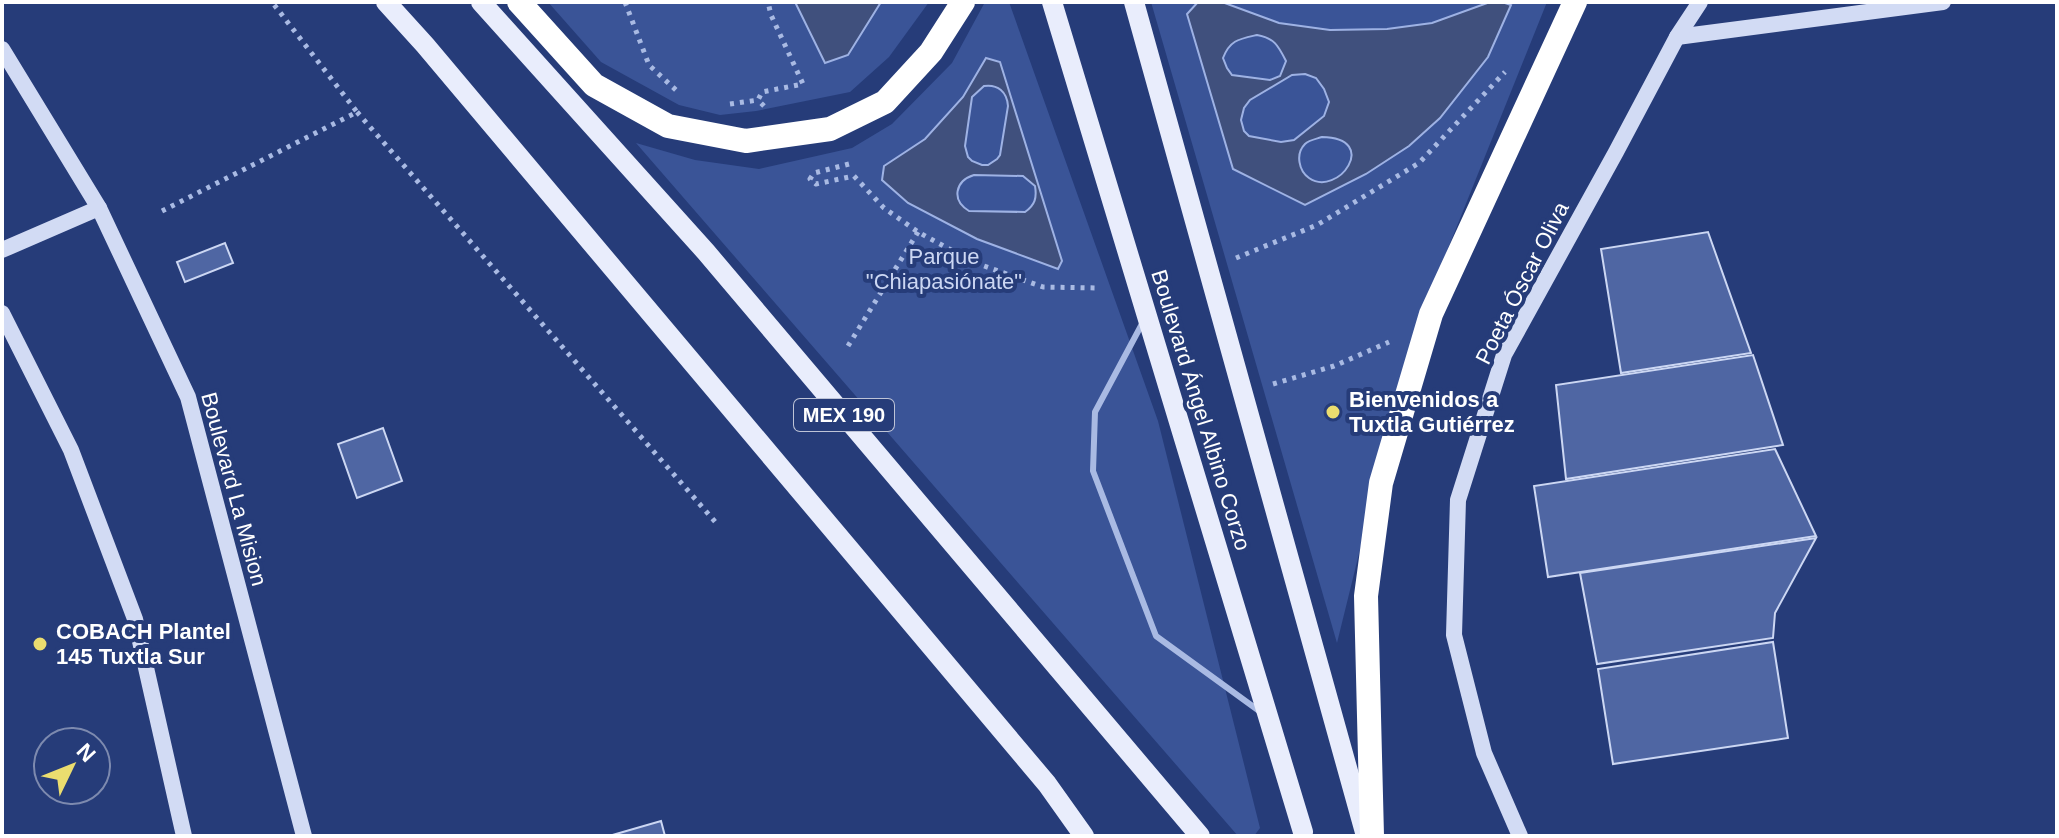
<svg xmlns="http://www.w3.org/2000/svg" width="2059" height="838" font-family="Helvetica,sans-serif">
  <rect width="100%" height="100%" fill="#263c79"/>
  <!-- green -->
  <g fill="#3a5497">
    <path d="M548,2H929L889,57L850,92L756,111L720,115L679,105L601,62Z"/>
    <path d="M985,2H1009L1158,421L1260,828L1254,836H1238L636,143L695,160L759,169L852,148L892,124L952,63Z"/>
    <path d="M1151,2H1547L1412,338L1337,643Z"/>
  </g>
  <!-- water -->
  <g fill="#40507d" stroke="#9eb2e4" stroke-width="2" fill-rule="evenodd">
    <path d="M795,2H881L848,55L825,63Z"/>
    <path d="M1198,2H1222L1279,23L1330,30L1387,29L1432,23L1490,2H1502L1511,5L1488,57L1440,118L1409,146L1366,174L1305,205L1233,169L1187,14ZM1257,35C1274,38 1278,45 1286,61L1280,76L1270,80L1232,75L1227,68L1223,58C1230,40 1239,39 1257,35ZM1305,74L1316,78L1324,89L1329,102L1324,116L1294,140L1281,142L1249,136L1244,131L1241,120L1244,108L1250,100L1292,75ZM1322,137C1381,138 1338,198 1309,178C1299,171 1295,154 1305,144C1309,140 1316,139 1322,137Z"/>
    <path d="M986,58L1000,62L1062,261L1058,269L977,239L908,203L882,180L884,166L925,139L963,97ZM984,86C998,84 1007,92 1008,106L1000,155L997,159L988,165H982L972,161L968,157L965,146L972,97ZM974,175L1023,176L1035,186C1037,198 1035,205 1025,212L969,211C951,200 955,181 974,175Z"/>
  </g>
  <!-- building -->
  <g fill="#4f66a3" stroke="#ccd7f3" stroke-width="2">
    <path d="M1708,232L1751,353L1621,373L1601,249Z"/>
    <path d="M225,243L233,263L185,282L177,262Z"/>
    <path d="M1753,355L1783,445L1566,479L1556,385Z"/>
    <path d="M383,428L402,481L357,498L338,444Z"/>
    <path d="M1775,449L1816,536L1548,577L1534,486Z"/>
    <path d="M1816,538L1775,613L1773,638L1597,664L1580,573Z"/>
    <path d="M1773,642L1788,738L1613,764L1598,669Z"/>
    <path d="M661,821L665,836H609Z"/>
  </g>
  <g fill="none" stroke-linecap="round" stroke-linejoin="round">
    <!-- path -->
    <g stroke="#a9bae3" stroke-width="5" stroke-dasharray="4 6" stroke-linecap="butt">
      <path d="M625,2L649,65L678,92"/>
      <path d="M730,104L758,100"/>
      <path d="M764,106L758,100L762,92L803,84L771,15L768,2"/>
      <path d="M357,112L718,525"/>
      <path d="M849,164L814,173L810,179L816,184L854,176L884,208L918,232L973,262L1043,287L1098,288"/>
      <path d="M162,211L357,112L272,2"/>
      <path d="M1236,258L1317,225L1419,163L1505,72"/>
      <path d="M848,346L918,232"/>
      <path d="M1273,384L1334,366L1389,342"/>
    </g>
    <!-- lane -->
    <path stroke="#a9bae3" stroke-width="6" d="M1143,322L1095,412L1093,471L1156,636L1262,713"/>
    <!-- secondary -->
    <g stroke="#d2dbf4" stroke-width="16">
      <path d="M1677,37L1943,2"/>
      <path d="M2,49L99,208L188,397L304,836"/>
      <path d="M2,250L99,208"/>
      <path d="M2,313L71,450L135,619L184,836"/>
      <path d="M1520,836L1484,753L1454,635L1458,500L1504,355L1616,152L1677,37L1700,2"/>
    </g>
    <!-- primary -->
    <g stroke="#e9edfc" stroke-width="20">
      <path d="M386,2L425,45L1047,784L1084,836"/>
      <path d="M481,2L706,252L1200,836"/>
      <path d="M1052,2L1303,832"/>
      <path d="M1134,2L1366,836"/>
    </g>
    <!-- highway -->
    <g stroke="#fff" stroke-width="24">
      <path d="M519,2L594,85L668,126L746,141L830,129L885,102L931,52L963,2"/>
      <path d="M1372,836L1366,596L1381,483L1431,314L1575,2"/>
    </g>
  </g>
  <!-- markers -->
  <g fill="#ebdd6f" stroke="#263c79" stroke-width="3">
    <circle cx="1333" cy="412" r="8"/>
    <circle cx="40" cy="644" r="8"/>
  </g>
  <g text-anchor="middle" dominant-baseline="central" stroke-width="8" stroke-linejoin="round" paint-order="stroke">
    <!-- shield labels -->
    <rect fill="#263c79" stroke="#bec4d7" stroke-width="2" x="794" y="399" width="100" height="32" rx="6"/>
    <g font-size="20" font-weight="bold" fill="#fff">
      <text x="844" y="415">MEX 190</text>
    </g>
    <!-- park labels -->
    <g font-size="22" fill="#ccd7f3" stroke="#263c79">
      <text x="944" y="256">Parque<tspan x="944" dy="25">"Chiapasiónate"</tspan></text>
    </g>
    <!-- street labels -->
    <g font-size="22" fill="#fff" stroke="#263c79">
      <text transform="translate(1522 283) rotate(-63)">Poeta Óscar Oliva</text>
      <text transform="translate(1201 410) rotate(73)">Boulevard Ángel Albino Corzo</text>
      <text transform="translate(234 489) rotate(75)">Boulevard La Mision</text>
    </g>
    <!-- poi labels -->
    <g font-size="22" font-weight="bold" fill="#fff" stroke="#263c79" text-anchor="start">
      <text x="1349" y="399">Bienvenidos a<tspan x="1349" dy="25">Tuxtla Gutiérrez</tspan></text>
      <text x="56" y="631">COBACH Plantel<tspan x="56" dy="25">145 Tuxtla Sur</tspan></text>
    </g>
  </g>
  <!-- border -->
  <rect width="2059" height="838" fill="none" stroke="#ffffff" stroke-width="8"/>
  <!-- north arrow -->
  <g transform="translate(72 766) rotate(47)"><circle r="38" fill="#263c79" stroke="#7d8aaf" stroke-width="2"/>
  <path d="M0-6L14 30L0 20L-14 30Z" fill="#ebdd6f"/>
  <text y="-12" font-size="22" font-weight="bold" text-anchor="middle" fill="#ffffff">N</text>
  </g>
</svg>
